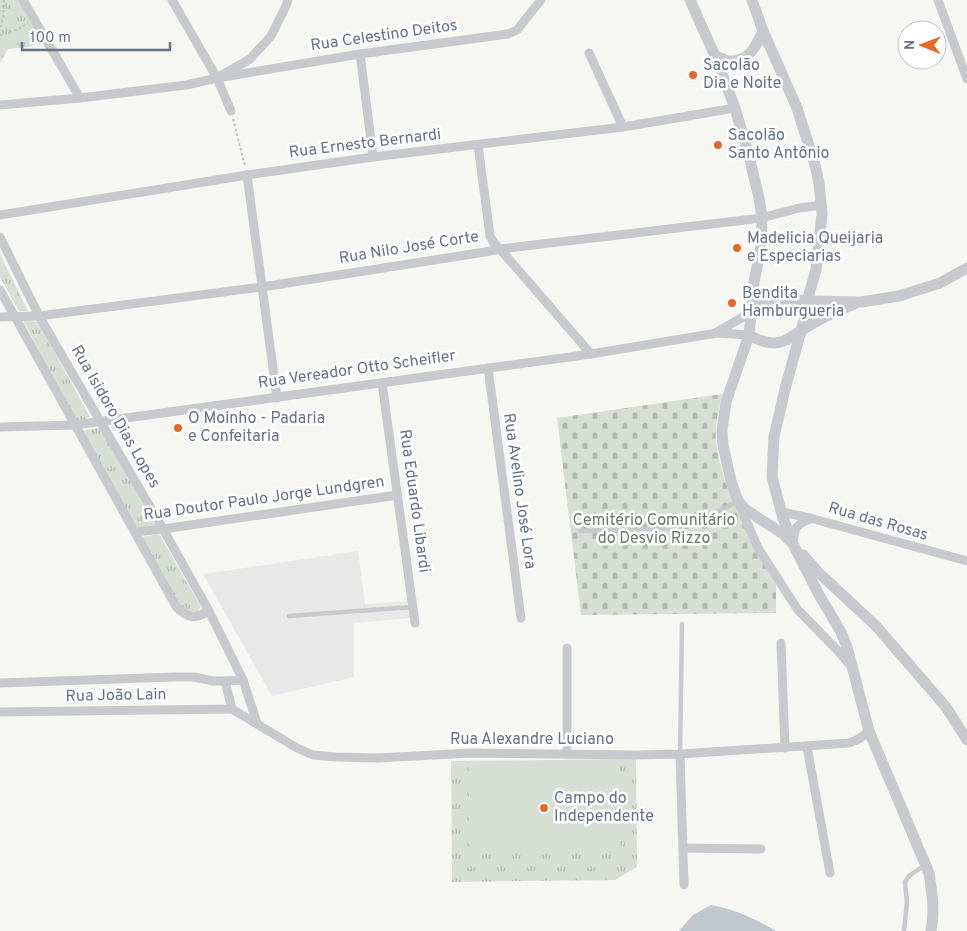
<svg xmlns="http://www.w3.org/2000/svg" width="967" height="931" font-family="Overpass,sans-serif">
  <defs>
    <pattern id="grass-tufts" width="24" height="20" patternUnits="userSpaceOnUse" patternTransform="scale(1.25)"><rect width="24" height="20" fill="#d7ded4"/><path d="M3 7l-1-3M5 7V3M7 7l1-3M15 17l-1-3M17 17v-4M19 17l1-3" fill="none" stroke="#b2b8b2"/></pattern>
    <pattern id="cemetery-stones" width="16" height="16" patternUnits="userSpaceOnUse" patternTransform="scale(1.25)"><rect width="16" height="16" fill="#d7ded4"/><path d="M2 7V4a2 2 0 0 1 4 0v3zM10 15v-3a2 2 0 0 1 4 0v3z" fill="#b2b8b2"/></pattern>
  </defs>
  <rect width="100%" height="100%" fill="#f6f7f3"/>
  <!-- built -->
  <path fill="#e7e8e7" d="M358,551L365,604L407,601L410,618L354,623V677L272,696L203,574Z"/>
  <!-- grass -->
  <g fill="url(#grass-tufts)">
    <path d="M0,0H21L44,40L29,47L8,49L0,63Z"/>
    <path d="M0,254L28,311H19L0,277Z"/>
    <path d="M23,320L38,322L90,417L77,422Z"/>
    <path d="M100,428L155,525L136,529L80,431Z"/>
    <path d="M159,534L201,607L196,614H186L178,607L141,537Z"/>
    <path d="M636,759L637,867L615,880L452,882L451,761Z"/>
  </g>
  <!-- cemetery -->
  <path fill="url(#cemetery-stones)" d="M722,394C720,405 714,429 716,440C721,489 748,532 770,575L776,584V613L581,615L557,418Z"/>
  <!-- pitch -->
  <path fill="#d7ded4" d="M469,764H620L619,853L470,851Z"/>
  <!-- water -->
  <path fill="#bfc8ce" d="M711,905C734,909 756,919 776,931H679L693,915Z"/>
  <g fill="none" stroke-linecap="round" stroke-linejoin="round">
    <!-- path -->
    <g stroke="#bec0c2" stroke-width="2" stroke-dasharray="2.5 2.5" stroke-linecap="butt">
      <path d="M0,27L3,19L4,0"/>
      <path d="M0,35L17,30L28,23"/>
      <path d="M233,119L245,166"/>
    </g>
    <!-- service -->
    <g stroke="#c7c9cd" stroke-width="4.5">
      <path d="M580,531L676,528L700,521L738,501"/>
      <path d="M289,616L412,607"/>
      <path d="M680,754L682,624"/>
      <path d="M904,931L907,902L905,882L909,876L925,865"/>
    </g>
    <!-- minor -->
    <g stroke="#c7c9cd" stroke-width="9">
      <path d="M23,0L80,98"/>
      <path d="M172,0L217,78L231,111"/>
      <path d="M938,0L967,79"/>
      <path d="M589,53L623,127"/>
      <path d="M360,54L373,157"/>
      <path d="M217,78L360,54L508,34L517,30L541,0"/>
      <path d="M0,105L80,98L186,85L217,78L250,59L271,36L285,8L288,0"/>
      <path d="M478,145L490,236L494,243L500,249L591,354"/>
      <path d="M247,175L277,398"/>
      <path d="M0,215L247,175L373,157L623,127L735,108"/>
      <path d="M0,237L39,316L163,529L209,611L243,680L225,681H213L194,677H174L0,683"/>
      <path d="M0,290L177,608C189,619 195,619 209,611"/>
      <path d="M0,317L39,316L262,287L485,252L500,249L762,218L799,208L822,205"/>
      <path d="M717,332L750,313"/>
      <path d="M488,368L521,618"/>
      <path d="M382,383L415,623"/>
      <path d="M0,427L75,425L591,354L717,333L749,335"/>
      <path d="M739,504L758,548L798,610L839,652L851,666"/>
      <path d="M782,512L810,518L967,561"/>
      <path d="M135,532L163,529L398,495"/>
      <path d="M793,544C795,527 794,526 810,519"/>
      <path d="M781,643L785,748"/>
      <path d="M243,680L257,723"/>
      <path d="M225,681L232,709L297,748L313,755L336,757L378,758L471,753L636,755L680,754L849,743L859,739L869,731"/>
      <path d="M0,712L232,709"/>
      <path d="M807,747L830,873"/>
      <path d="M567,754V648"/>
      <path d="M680,754L684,885"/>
      <path d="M683,848L761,849"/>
    </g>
    <!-- tertiary -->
    <g stroke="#c7c9cd" stroke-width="11">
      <path d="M690,0L715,56L735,108L749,156L759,198L762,218L761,247L754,282L749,335L726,402L722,430L723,445L731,481L738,501L745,509L783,534L790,541"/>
      <path d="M752,0L763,31L797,108L815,165L819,183L822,214L816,270L807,301L804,320L785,389L774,437L772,477L783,518L793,544L818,593L841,632L847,647L869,731L929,873C932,893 935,911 931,931"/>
      <path d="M715,56C720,57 726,61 730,61C750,61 756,46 763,31"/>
      <path d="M750,313L758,305L765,300L774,299H792L807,301L861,302L899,296L940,283L967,268"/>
      <path d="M749,335C756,339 766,343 774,343C786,343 793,335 802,330C818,319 836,311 854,304"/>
      <path d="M803,555L818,572L876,626L946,707L967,740"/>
    </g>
  </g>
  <!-- markers -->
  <g fill="#e46926" stroke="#fff" stroke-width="2">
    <circle cx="693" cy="75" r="5"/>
    <circle cx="718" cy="145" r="5"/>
    <circle cx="737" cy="248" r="5"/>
    <circle cx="732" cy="303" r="5"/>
    <circle cx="178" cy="428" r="5"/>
    <circle cx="544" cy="808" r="5"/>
  </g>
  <g text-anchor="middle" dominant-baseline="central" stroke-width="5" stroke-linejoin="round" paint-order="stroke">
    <!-- street labels -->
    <g font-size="16" fill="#657385" stroke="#fff">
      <text transform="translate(384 36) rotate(-8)">Rua Celestino Deitos</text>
      <text transform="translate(365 144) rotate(-7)">Rua Ernesto Bernardi</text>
      <text transform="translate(409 248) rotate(-9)">Rua Nilo José Corte</text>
      <text transform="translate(357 370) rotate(-8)">Rua Vereador Otto Scheifler</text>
      <text transform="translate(115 417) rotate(60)">Rua Isidoro Dias Lopes</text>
      <text transform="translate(519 491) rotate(82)">Rua Avelino José Lora</text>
      <text transform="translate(264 499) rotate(-8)">Rua Doutor Paulo Jorge Lundgren</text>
      <text transform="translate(414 501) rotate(82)">Rua Eduardo Libardi</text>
      <text transform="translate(878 522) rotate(16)">Rua das Rosas</text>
      <text transform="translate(116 696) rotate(-1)">Rua João Lain</text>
      <text x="532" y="740">Rua Alexandre Luciano</text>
    </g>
    <!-- poi labels -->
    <g font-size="16" fill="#657385" stroke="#fff" text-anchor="start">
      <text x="703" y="66">Sacolão<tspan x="703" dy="18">Dia e Noite</tspan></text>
      <text x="728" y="136">Sacolão<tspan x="728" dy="18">Santo Antônio</tspan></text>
      <text x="747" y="239">Madelicia Queijaria<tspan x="747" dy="18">e Especiarias</tspan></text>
      <text x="742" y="294">Bendita<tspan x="742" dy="18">Hamburgueria</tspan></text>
      <text x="188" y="419">O Moinho - Padaria<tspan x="188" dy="18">e Confeitaria</tspan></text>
      <text x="554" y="799">Campo do<tspan x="554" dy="18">Independente</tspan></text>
    </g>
    <!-- park labels -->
    <g font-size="16" fill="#667c64" stroke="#fff">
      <text x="654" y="521">Cemitério Comunitário<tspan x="654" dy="18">do Desvio Rizzo</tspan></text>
    </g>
  </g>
  <!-- north arrow -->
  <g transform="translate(922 45) rotate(271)"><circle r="24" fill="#ffffff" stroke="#c1c7ce"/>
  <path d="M0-4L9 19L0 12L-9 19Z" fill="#e46926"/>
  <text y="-8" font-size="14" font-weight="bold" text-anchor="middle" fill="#657385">N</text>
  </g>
  <!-- scale -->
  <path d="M22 42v8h148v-8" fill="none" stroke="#657385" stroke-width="2.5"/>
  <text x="30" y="42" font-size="15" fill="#657385" stroke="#ffffff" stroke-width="4" paint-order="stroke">100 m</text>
</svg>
